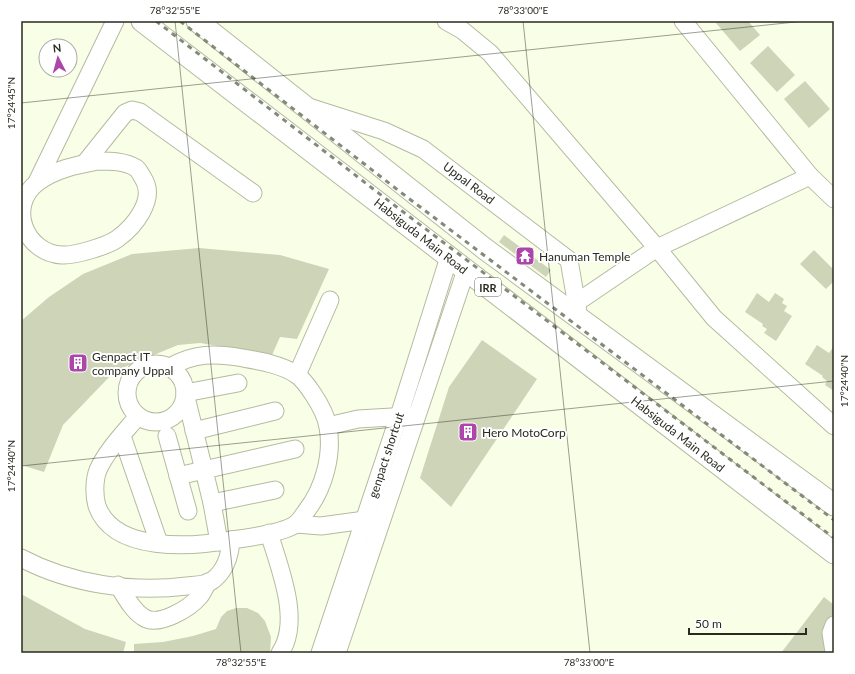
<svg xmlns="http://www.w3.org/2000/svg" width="855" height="674" font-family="Lato,sans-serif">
  <rect width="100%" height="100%" fill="#f9ffe7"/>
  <!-- building -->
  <g fill="#cdd4b7">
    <path d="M719,21H748L760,35L740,51L716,23Z"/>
    <path d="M768,46L795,75L777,92L750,63Z"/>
    <path d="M805,81L830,109L809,128L784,99Z"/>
    <path d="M504,235L551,270L546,277L499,242Z"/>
    <path d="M199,248L280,255L329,269L297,339L280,337L272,355L200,343L178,345L115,371L63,425L44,472L21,465V321L49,297L83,274L132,254Z"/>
    <path d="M814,250L834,270V281L826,289L800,264Z"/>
    <path d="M757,293L769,302L775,293L784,299L782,303L787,306L784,311L792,316L776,341L764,333L767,329L762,326L763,324L745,312Z"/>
    <path d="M482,340L537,379L451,507L420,478L449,387Z"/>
    <path d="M817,345L829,353L834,346V391L825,385L827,381L822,377L823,376L805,364Z"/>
    <path d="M21,594L85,629L126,642L123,653L21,652Z"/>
    <path d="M824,597L834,605V653H781Z"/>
    <path d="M236,608H247L258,613L265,621L271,637L270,653H134V644L163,642L193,636L216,629L221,617L227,611Z"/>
  </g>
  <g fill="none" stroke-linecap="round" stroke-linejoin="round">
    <!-- minor casing -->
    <g stroke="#b4bb9f" stroke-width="19">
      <g id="minor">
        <path d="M446,21L462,30L490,53L657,248L714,318L834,426"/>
        <path d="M683,21L810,176L834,199"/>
        <path d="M309,107L384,131L423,149L569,260L579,318"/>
        <path d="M98,161C110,161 125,161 136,168C139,170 141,175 143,178C157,199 134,227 117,239C107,246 74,256 62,255C25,253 6,206 38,182C55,169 77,165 98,161Z"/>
        <path d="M85,163L125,113L132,110L140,112L253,193"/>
        <path d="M37,182L115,21"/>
        <path d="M576,303L657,248L810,176"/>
        <circle cx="156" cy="393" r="29"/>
        <path d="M297,375L330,300"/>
        <path d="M138,416C124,433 107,450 98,470C94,480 94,496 97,506C114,553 192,547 231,540"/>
        <path d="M328,426L358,419L409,416"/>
        <path d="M194,431L275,411"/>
        <path d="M122,436L159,543"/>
        <path d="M167,436L188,511"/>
        <path d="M178,476L295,449"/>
        <path d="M212,503L275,490"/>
        <path d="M296,524L321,526L365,520L375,522"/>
        <path d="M269,533C279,567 302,621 280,653"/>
        <path d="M219,542L212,503L185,393L238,383"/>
        <path d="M21,558C70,584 132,593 187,586C195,585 207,585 213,580C226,570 230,556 231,540C247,538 283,533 296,524C300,521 304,514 307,510C324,488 333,454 328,427C326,415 319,403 313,394C309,388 303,379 297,375C283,365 260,361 243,358C215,353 194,353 170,367"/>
        <path d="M118,585C125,596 132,610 143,617C158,628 190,608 200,596C203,592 205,587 208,582"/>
        <path d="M834,625L831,633L834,652"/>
        <path d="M320,653L399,416L449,257"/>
        <path d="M337,653L466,270"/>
      </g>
    </g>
    <!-- major casing -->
    <g stroke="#b4bb9f" stroke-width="23">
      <g id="major">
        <path d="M142,21L834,553"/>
        <path d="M197,21L485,249L834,505"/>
      </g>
    </g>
    <!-- minor -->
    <use href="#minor" stroke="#fff" stroke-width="17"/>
    <!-- major -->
    <use href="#major" stroke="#fff" stroke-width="21"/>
    <!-- rail -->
    <g stroke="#858978" stroke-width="3" stroke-dasharray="5 5" stroke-linecap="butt">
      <path d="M156,21L394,205L834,538"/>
      <path d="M180,21L403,194L834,520"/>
    </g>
  </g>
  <!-- ticks -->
  <path fill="none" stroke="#292b20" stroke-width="1" stroke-opacity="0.45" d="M175,21L241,653M523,21L590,653M21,103L805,21M21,466L834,381"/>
  <!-- icons -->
  <defs>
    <g id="temple-square" transform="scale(1)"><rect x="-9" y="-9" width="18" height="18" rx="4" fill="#ad46aa" stroke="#fff"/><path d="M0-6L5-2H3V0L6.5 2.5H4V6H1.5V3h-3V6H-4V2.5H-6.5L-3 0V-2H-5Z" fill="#fff"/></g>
    <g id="building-square" transform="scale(1)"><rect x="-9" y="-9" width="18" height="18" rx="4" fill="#ad46aa" stroke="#fff"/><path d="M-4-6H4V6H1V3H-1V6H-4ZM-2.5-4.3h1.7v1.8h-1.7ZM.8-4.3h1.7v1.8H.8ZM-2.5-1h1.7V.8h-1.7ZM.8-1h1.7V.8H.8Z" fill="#fff"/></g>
  </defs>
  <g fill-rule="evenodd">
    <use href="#temple-square" x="525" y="256"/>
    <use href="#building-square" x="78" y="363"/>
    <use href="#building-square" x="468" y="432"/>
  </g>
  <g text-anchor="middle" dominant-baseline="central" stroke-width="4" stroke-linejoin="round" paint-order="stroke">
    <!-- shield labels -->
    <rect fill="#fff" stroke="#696b63" stroke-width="1" x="475" y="278" width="26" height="18" rx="3"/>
    <g font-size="11" font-weight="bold" fill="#292b20">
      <text x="488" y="287">IRR</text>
    </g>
    <!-- street labels -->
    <g font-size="12" fill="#292b20" stroke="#fff">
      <text transform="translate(469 183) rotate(37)">Uppal Road</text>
      <text transform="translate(421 236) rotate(38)">Habsiguda Main Road</text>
      <text transform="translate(678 434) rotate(38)">Habsiguda Main Road</text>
      <text transform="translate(386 455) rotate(-72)">genpact shortcut</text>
    </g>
    <!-- poi labels -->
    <g font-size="12" fill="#292b20" stroke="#fff" text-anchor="start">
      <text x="539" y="256">Hanuman Temple</text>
      <text x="92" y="356">Genpact IT<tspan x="92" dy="14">company Uppal</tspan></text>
      <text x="482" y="432">Hero MotoCorp</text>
    </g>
  </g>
  <!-- border -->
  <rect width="855" height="674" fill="none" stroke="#ffffff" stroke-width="44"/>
  <!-- north arrow -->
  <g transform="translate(58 58) rotate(354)"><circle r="19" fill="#ffffff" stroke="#a9aaa6"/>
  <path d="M0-3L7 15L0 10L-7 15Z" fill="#ad46aa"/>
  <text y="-6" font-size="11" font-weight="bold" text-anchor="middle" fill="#292b20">N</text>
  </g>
  <!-- scale -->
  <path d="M689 628v6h117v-6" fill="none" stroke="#292b20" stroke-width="2"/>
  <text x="695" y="628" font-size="12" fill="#292b20" stroke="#ffffff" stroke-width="3" paint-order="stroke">50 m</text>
  <rect x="22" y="22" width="811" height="630" fill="none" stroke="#292b20" stroke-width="1.5"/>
  <g font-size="10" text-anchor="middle" fill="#292b20">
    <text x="175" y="14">78°32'55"E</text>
    <text x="523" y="14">78°33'00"E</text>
    <text transform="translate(11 103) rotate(-90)" y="4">17°24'45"N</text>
    <text transform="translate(844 381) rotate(-90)" y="4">17°24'40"N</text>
    <text transform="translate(11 466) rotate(-90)" y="4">17°24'40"N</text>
    <text x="241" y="666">78°32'55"E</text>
    <text x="589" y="666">78°33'00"E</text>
  </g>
</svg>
